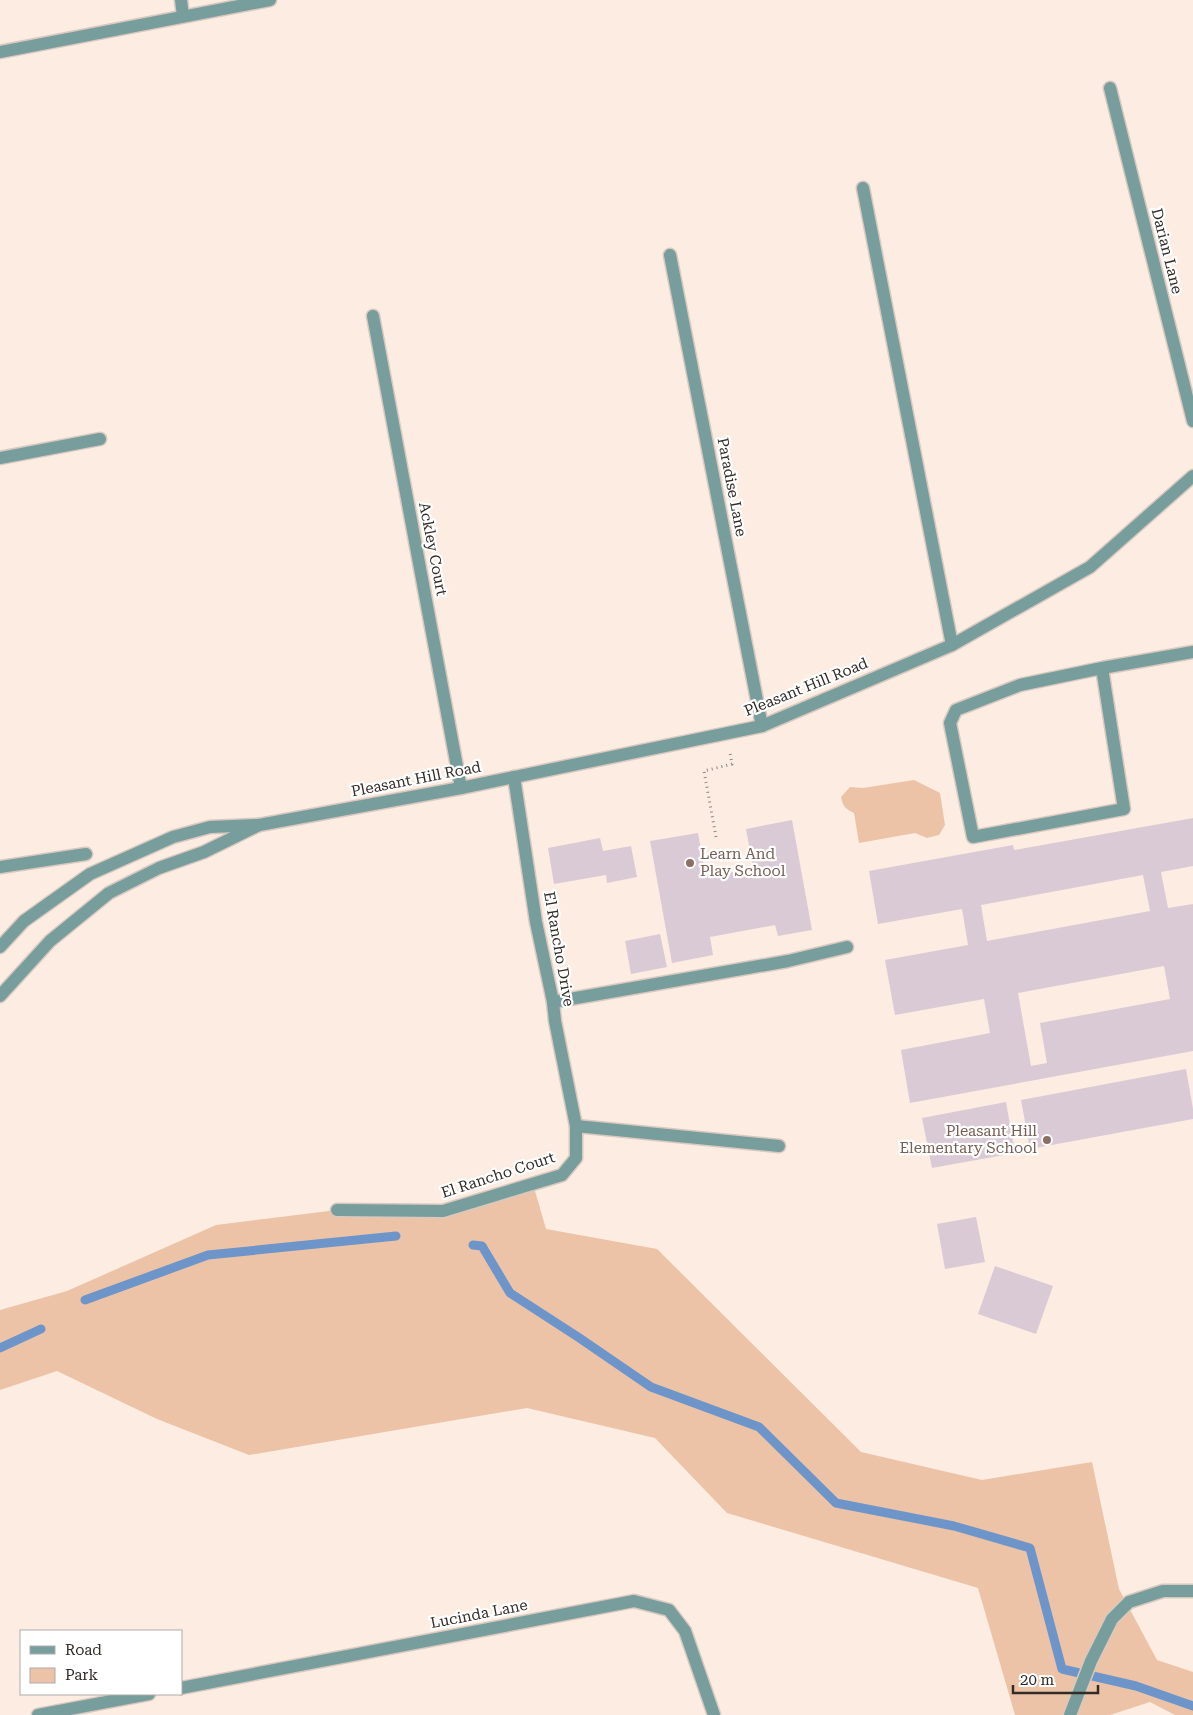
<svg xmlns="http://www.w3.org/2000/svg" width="1193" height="1715" font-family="'Roboto Serif',serif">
  <rect width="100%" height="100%" fill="#fdece1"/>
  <!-- green -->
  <g fill="#ecc3a7">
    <path d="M914,780L940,793L945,825L939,835L927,838L915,833L859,843L854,813C845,809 843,806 841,797L850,787L863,788Z"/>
    <path d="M533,1184L546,1229L657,1249L861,1452L982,1480L1092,1462L1119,1589L1157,1660L1193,1672V1715H1175L1150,1702L1110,1715H1015L978,1588L727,1513L655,1438L527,1408L249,1455L157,1419L57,1371L0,1390V1310L67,1291L216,1225L337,1210L443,1211Z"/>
  </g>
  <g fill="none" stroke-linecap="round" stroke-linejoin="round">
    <!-- stream -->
    <g stroke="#6e95ca" stroke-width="9">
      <path d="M473,1245L482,1246L510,1293L578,1337L651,1387L759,1427L836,1503L954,1526L1030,1548L1062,1669L1136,1686L1193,1706"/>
      <path d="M85,1300L208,1255L396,1236"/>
      <path d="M0,1348L41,1329"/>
    </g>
  </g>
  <!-- building -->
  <g fill="#dacad6" fill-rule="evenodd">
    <path d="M1193,818V866L1161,872L1168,908L1193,904V1051L910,1103L901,1050L990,1033L984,999L895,1015L885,960L968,945L962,909L878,924L869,871L1013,845L1014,850ZM1143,875L1150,911L987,941L981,905ZM1164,966L1170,999L1040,1023L1047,1063L1031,1066L1018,993Z"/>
    <path d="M792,820L812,930L778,936L775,925L710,937L713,955L672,963L650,841L698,833L706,877L753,868L746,829Z"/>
    <path d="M600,838L603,851L631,846L637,877L607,883L606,875L554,884L548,848Z"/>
    <path d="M660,934L667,967L631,974L625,941Z"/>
    <path d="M1186,1069L1193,1109V1119L1030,1149L1021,1100Z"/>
    <path d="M1006,1102L1015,1153L932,1168L922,1118Z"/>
    <path d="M976,1217L985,1262L945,1269L937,1224Z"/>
    <path d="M995,1266L1053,1286L1036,1334L978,1314Z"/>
  </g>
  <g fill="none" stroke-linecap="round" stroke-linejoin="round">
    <!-- service casing -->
    <g stroke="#d8c9c0" stroke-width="15">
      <g id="service">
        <path d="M1102,668L1124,809L973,837L950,723L956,710L1020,685L1102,668L1193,652"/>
        <path d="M0,867L86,854"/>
        <path d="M553,1002L788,961L847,947"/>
        <path d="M1070,1715L1091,1661L1112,1619L1129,1602L1163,1591H1193"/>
      </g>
    </g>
    <!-- minor casing -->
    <g stroke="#d8c9c0" stroke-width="15">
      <g id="minor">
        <path d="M181,0L183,16"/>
        <path d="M0,52L270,0"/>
        <path d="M1110,88L1193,421"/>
        <path d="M863,188L952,645"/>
        <path d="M670,255L762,726"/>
        <path d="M373,316L461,788"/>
        <path d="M0,458L100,439"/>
        <path d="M514,777L536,922L553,1002L555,1021L576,1126"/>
        <path d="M337,1210L443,1211L562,1175L576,1158V1126L779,1146"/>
        <path d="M181,1688L634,1601L669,1610L685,1631L714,1715"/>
        <path d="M38,1715L149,1694"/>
      </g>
    </g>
    <!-- tertiary casing -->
    <g stroke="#d8c9c0" stroke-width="15">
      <g id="tertiary">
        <path d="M259,825L461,788L762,726L952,645L1090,567L1193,476"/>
        <path d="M0,947L24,921L90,874L173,837L210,827L259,825L204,852L159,868L109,893L50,941L0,996"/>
      </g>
    </g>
    <!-- path -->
    <path stroke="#938780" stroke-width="3" stroke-dasharray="1 4" stroke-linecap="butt" d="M716,837L704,771L732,764L730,753"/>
    <!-- service -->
    <use href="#service" stroke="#789d9d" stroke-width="12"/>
    <!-- minor -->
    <use href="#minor" stroke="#789d9d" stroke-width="12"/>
    <!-- tertiary -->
    <use href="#tertiary" stroke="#789d9d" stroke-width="12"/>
  </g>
  <!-- markers -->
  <g fill="#8d6e63" stroke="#fff" stroke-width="2">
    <circle cx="690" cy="863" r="5"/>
    <circle cx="1047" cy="1140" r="5"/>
  </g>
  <g text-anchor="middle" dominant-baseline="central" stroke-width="4.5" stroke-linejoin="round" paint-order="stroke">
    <!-- street labels -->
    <g font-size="15" fill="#322c27" stroke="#fff">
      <text transform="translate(1167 251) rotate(76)">Darian Lane</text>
      <text transform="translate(732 487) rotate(79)">Paradise Lane</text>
      <text transform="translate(433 549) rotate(79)">Ackley Court</text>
      <text transform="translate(806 687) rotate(-22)">Pleasant Hill Road</text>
      <text transform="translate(416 779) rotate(-11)">Pleasant Hill Road</text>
      <text transform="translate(559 949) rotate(80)">El Rancho Drive</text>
      <text transform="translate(498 1175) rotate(-18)">El Rancho Court</text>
      <text transform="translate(479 1614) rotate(-11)">Lucinda Lane</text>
    </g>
    <!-- education labels -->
    <g font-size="15" fill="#785e54" stroke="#fff" text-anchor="start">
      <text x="700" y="854">Learn And<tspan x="700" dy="17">Play School</tspan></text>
      <text x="1037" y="1131" text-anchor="end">Pleasant Hill<tspan x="1037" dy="17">Elementary School</tspan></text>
    </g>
  </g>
  <!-- legend -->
  <rect x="20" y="1630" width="162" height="65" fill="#ffffff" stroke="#adaba9"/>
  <rect x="30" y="1646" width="25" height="8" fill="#789d9d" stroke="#adaba9"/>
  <text x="65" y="1655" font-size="15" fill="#322c27">Road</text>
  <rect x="30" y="1668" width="25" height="15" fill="#ecc3a7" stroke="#adaba9"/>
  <text x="65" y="1680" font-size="15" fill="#322c27">Park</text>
  <!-- scale -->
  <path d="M1013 1685v8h85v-8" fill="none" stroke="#322c27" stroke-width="2.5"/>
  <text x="1020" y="1685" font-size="15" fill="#322c27" stroke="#ffffff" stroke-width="4" paint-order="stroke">20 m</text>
</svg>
